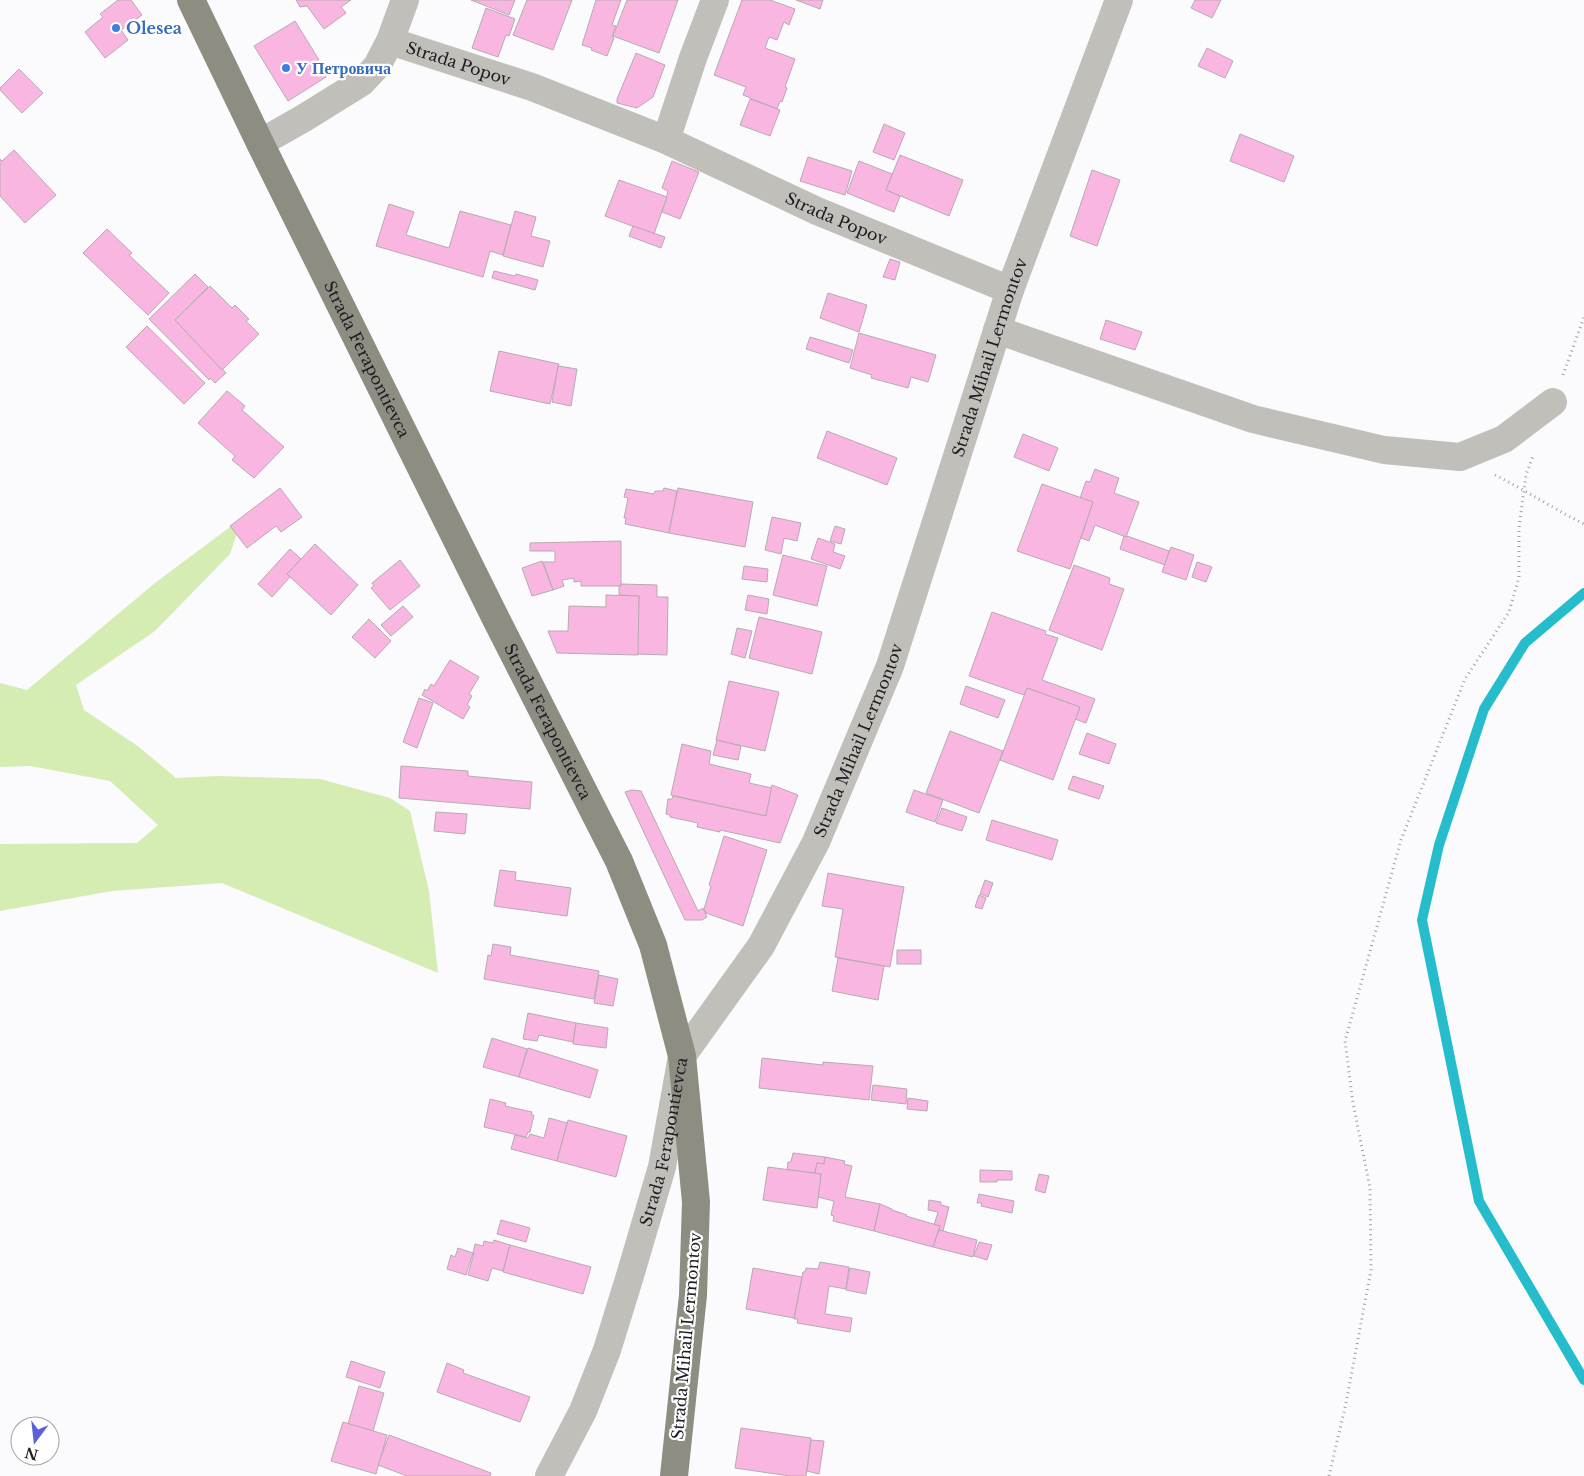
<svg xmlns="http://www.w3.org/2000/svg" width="1584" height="1476" font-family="'Libre Baskerville',serif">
  <rect width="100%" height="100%" fill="#fbfafd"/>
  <!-- green -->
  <path fill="#d5edb3" d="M242,518L230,554L155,631L76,685L84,710L139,747L176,778L217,776L320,779L390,798L410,811L429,891L438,973L222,883L112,891L0,911V844L137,843L158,825L110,781L30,766L0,767V683L27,690L155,583Z"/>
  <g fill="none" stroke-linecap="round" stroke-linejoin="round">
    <!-- stream -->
    <path stroke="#25bdcc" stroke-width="10" d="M1584,593L1525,643L1484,709L1439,845L1422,920L1479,1201L1584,1380"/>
  </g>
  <!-- building -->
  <g fill="#f9b6e0" stroke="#b8aab2">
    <path d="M118,0H131L142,15L121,30L128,40L105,58L85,32L103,17L100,14Z"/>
    <path d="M296,0H351L341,7L346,13L324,29L307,6L300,7Z"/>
    <path d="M471,0H515L509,15Z"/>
    <path d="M527,0H572L553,50L513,35Z"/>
    <path d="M596,0H621L612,25L616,26L612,37L614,38L607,56L591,50L592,48L582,45Z"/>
    <path d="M627,0H678L659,53L613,36Z"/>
    <path d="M742,0H770L795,9L789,25L784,22L777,40L769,37L765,48L795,59L785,87L787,88L782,102L780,101L777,109L743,95L746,87L714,75Z"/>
    <path d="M796,0H823L820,9Z"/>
    <path d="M1195,0H1221L1212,18L1191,8Z"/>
    <path d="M486,8L515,19L509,36L506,35L498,57L472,48Z"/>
    <path d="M295,21L319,60L317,62L326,77L288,101L254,46Z"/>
    <path d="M1207,48L1233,61L1225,78L1198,66Z"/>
    <path d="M636,53L665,65L653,97L637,108L617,103V99Z"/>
    <path d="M19,69L43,93L22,113L0,90V88Z"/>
    <path d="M750,99L780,110L770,136L740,125Z"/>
    <path d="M884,124L905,133L894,160L873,152Z"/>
    <path d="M1240,134L1294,156L1284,182L1230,161Z"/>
    <path d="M14,150L56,195L25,223L0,196V159L2,161Z"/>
    <path d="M900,155L963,180L949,216L886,190Z"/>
    <path d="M808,157L852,171L845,195L800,181Z"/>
    <path d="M672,161L699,172L680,219L662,212L668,191L662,188Z"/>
    <path d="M859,161L892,174L886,190L900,196L894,212L847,193Z"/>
    <path d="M1092,170L1120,180L1097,246L1070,236Z"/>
    <path d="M619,180L667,197L654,234L605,216Z"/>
    <path d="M389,204L414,212L406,235L449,248L460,211L511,225L503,255L490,251L483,277L376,246Z"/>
    <path d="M515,211L536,217L531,236L550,241L543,267L503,256Z"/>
    <path d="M633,226L665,237L661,248L629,236Z"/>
    <path d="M107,229L132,253L129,255L169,293L148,315L83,253Z"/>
    <path d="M890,259L900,262L895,280L883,277Z"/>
    <path d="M494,271L515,276L516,274L538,280L535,290L492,278Z"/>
    <path d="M195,274L208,287L175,320L226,373L215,383L210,378L209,380L149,319Z"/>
    <path d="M210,286L232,308L235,305L249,319L246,321L259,334L222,370L175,320Z"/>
    <path d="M828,293L867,305L859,332L820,318Z"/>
    <path d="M1106,320L1142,332L1135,350L1100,339Z"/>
    <path d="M147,326L205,383L184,404L126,347Z"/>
    <path d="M859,333L936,355L928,382L911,377L908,388L871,378L872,375L850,368Z"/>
    <path d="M810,337L853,350L849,363L806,349Z"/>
    <path d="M499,351L559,364L550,404L490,391Z"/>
    <path d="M558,366L577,369L571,406L552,402Z"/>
    <path d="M227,391L245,406L242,410L284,447L254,478L232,460L235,456L198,423Z"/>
    <path d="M827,431L897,458L887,485L817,458Z"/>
    <path d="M1023,434L1058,448L1049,471L1014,457Z"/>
    <path d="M1095,469L1119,478L1114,493L1139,502L1126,537L1095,525L1089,541L1081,538L1093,502L1080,498L1086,481L1090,482Z"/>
    <path d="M1042,484L1093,502L1070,569L1017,551Z"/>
    <path d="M280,488L302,517L281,532L276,526L247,548L230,526Z"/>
    <path d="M664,488L677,491L669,533L625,524L626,518H624L628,498L624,497L626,489L654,494L655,491H663Z"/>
    <path d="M678,488L753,502L745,547L669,533Z"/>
    <path d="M772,517L801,523L797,541L784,538L781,554L765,550Z"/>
    <path d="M835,526L845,529L841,544L830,541Z"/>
    <path d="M1124,536L1127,537V536L1169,551L1165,565L1120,549Z"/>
    <path d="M818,538L835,544L833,552L845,556L840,569L811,559Z"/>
    <path d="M621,541V586H581V581L574,582V578L562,580L564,586L553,590L543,562H555V551H530V543Z"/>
    <path d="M315,544L358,585L331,615L287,574Z"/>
    <path d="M1171,547L1194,555L1186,580L1162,572Z"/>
    <path d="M290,549L301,559L287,574L290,577L272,597L258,584Z"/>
    <path d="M783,555L827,566L817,606L773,595Z"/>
    <path d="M400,560L420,586L390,610L371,588L374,586L372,583Z"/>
    <path d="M542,561L553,590L532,596L522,568Z"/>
    <path d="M1197,562L1212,567L1206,582L1192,577Z"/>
    <path d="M1074,565L1110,578L1109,584L1124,589L1102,650L1049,630Z"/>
    <path d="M744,566L768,569L767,582L742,579Z"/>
    <path d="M621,584L657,585V597H668L667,655L637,654L639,596L619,595V586H621Z"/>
    <path d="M606,595L639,596L638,655L557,653L548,631H568L569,606L606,607Z"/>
    <path d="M748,595L769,599L767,614L745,610Z"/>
    <path d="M403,606L413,617L391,636L381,625Z"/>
    <path d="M992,612L1046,631L1045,634L1058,638L1042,680L1095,699L1086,723L1075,719L1080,707L1027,688L1024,695L969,676Z"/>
    <path d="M759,617L822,632L812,674L749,658Z"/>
    <path d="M369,619L391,641L375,658L352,637Z"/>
    <path d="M737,628L752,631L745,658L731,654Z"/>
    <path d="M450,660L479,677L469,694L472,696L467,705L470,707L463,719L422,695L425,689L427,691L431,684L434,686Z"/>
    <path d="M729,681L779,692L765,751L716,740Z"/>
    <path d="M966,686L1005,700L998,718L960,704Z"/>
    <path d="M1027,688L1080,707L1053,780L1000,760Z"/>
    <path d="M419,698L433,703L417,748L403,742Z"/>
    <path d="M950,731L1003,751L979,813L926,793Z"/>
    <path d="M1087,733L1116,744L1109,764L1079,754Z"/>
    <path d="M717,740L741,746L738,760L713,755Z"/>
    <path d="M682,744L711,751L709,764L751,774L749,783L772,788L766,816L671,795Z"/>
    <path d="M401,766L468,771V776L532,782L530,809L399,798Z"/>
    <path d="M1073,776L1104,786L1099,799L1068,789Z"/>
    <path d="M772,785L798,795L780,843L720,830V832L697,827L698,823L670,817V815L666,814L668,799H672L673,796L766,816Z"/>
    <path d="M632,790L641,791L698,911L703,908L707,917L702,920H685L625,792Z"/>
    <path d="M914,790L943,800L935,822L906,812Z"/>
    <path d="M942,808L967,817L962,831L936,823Z"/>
    <path d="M436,812L467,814L465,834L434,831Z"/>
    <path d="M992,820L1058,840L1052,860L986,840Z"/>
    <path d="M724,836L767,850L743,926L706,913L704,909L711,886L709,885Z"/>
    <path d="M500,870L516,872L515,880L571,888L567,916L494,906Z"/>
    <path d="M828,873L904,887L890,967L835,957L843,909L822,906Z"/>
    <path d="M985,880L993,883L988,897L980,894Z"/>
    <path d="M979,895L986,898L982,909L975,907Z"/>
    <path d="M493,944L511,947L510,955L599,971L594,999L484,979L488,955L491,956Z"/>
    <rect x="897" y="950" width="24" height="14"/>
    <path d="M838,958L884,966L878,1000L832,991Z"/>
    <path d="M599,975L618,979L613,1006L594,1003Z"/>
    <path d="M528,1013L576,1023L573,1042L539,1035L537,1041L523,1039Z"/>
    <path d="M576,1023L608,1028L606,1048L573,1044Z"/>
    <path d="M492,1038L527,1049L519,1077L483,1067Z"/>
    <path d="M528,1048L598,1070L590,1098L519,1077Z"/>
    <path d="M762,1058L823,1065V1062L873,1066L869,1100L759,1088Z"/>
    <path d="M873,1085L907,1089L906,1104L871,1100Z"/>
    <path d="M908,1098L928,1101L927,1111L907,1109Z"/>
    <path d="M490,1099L506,1103L505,1106L532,1112L531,1115H534L530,1132H528L526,1137L484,1127Z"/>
    <path d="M549,1118L567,1123L557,1161L511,1149L515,1135L528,1138L530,1134L544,1138Z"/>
    <path d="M568,1120L627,1136L616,1177L557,1161Z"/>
    <path d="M793,1153L825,1157L824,1164L817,1163L815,1173L787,1170L788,1162H791Z"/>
    <path d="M825,1157L845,1161L844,1164L852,1166L845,1197L880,1204L874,1231L833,1221L834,1216L831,1215L834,1201L818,1197L821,1174L815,1173L817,1163L824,1164Z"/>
    <path d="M768,1167L821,1174L817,1208L763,1200Z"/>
    <path d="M980,1170L1012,1171V1180H997V1182H980Z"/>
    <path d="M1039,1174L1049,1176L1045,1193L1035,1190Z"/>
    <path d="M979,1194L1014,1201L1012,1213L981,1206L982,1203H977Z"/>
    <path d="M929,1200L941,1202V1205L949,1207L943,1231L939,1230L940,1226L934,1225L938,1212L928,1210Z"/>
    <path d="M880,1204L892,1209V1210L907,1215L906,1216L940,1226L933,1247L874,1231Z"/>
    <path d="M501,1220L530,1228L526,1242L497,1234Z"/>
    <path d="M939,1230L977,1240L973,1257L933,1247Z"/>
    <path d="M494,1240L510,1245L503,1271L492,1268L488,1281L468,1275L474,1253H473L475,1244L483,1246L484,1241L493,1243Z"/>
    <path d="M979,1242L992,1245L987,1260L974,1256Z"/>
    <path d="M510,1245L591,1267L583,1294L503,1272Z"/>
    <path d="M458,1248L473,1253L466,1275L447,1269L451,1255L455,1257Z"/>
    <path d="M820,1262L849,1267L846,1289L829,1286L825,1314L852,1318L850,1332L797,1323L798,1319H794L803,1272H805L806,1268L818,1269Z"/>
    <path d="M753,1268L802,1277L794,1318L746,1309Z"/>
    <path d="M850,1268L870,1272L866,1294L846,1290Z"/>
    <path d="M351,1361L385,1372L380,1388L346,1377Z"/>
    <path d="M447,1363L464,1370L463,1373L530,1397L520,1422L437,1392Z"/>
    <path d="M359,1386L384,1393L373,1431L348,1424Z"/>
    <path d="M343,1422L387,1435L376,1474L331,1461Z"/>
    <path d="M741,1428L811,1438L806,1476H790L735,1468Z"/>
    <path d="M389,1435L491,1473L490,1476H407L378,1465Z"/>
    <path d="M811,1440L824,1441L819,1474L807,1471Z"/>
  </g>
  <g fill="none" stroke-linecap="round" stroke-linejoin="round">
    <!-- path -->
    <g stroke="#a1a0a4" stroke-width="3" stroke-dasharray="1 4" stroke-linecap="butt">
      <path d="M1563,375L1584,317"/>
      <path d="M1495,475C1525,490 1554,509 1584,524"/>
      <path d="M1329,1476L1346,1403L1371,1270L1370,1188L1353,1103L1345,1041L1401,840L1465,679L1509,612L1519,577V528L1526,475L1533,456"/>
    </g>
    <!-- minor -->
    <g stroke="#c0bfb9" stroke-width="28">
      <path id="s1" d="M390,41L532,87L666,140L817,211L1010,290"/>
      <path d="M666,140L693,58L715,0"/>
      <path d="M260,143L304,118L362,82L377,66L390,41L405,0"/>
      <path d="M997,330L1253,419L1384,450L1460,457L1504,439L1553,402"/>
      <path id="s2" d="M549,1476L583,1411L607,1350L629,1279L662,1167L682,1056L761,946L816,842L890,666L1010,290L1119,0"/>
    </g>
    <!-- major -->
    <path stroke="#8e8d82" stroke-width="28" id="s3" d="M191,0L260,143L496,619L619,861L653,945L682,1056L696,1202L693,1295L674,1476"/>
  </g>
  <!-- markers -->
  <g fill="#3f7fe0" stroke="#fff" stroke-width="2">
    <circle cx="116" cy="28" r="5"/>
    <circle cx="286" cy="68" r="5"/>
  </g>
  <g text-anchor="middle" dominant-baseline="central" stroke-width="4.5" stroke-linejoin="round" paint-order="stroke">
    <!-- shop labels -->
    <g font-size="16" font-weight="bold" fill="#366cbe" stroke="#fff" text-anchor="start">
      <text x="126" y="28">Olesea</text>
      <text x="296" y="68">У Петровича</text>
    </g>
    <!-- street labels -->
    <g font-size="16" fill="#1e1c21" stroke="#fff">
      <text stroke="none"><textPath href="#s1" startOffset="72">Strada Popov</textPath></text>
      <text stroke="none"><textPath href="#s1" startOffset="481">Strada Popov</textPath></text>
      <text stroke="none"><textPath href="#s2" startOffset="1211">Strada Mihail Lermontov</textPath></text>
      <text stroke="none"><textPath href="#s3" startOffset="400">Strada Ferapontievca</textPath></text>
      <text stroke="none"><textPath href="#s3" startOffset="805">Strada Ferapontievca</textPath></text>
      <text stroke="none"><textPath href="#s2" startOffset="806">Strada Mihail Lermontov</textPath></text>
      <text stroke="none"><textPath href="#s2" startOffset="355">Strada Ferapontievca</textPath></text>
      <text transform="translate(686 1336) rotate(-85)">Strada Mihail Lermontov</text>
    </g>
  </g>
  <!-- north arrow -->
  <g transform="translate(35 1441) rotate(195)"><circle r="24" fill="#ffffff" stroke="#a5a4a6"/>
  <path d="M0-4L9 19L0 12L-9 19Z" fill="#5a62d9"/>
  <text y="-8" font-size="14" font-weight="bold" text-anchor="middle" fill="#1e1c21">N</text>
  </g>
</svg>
